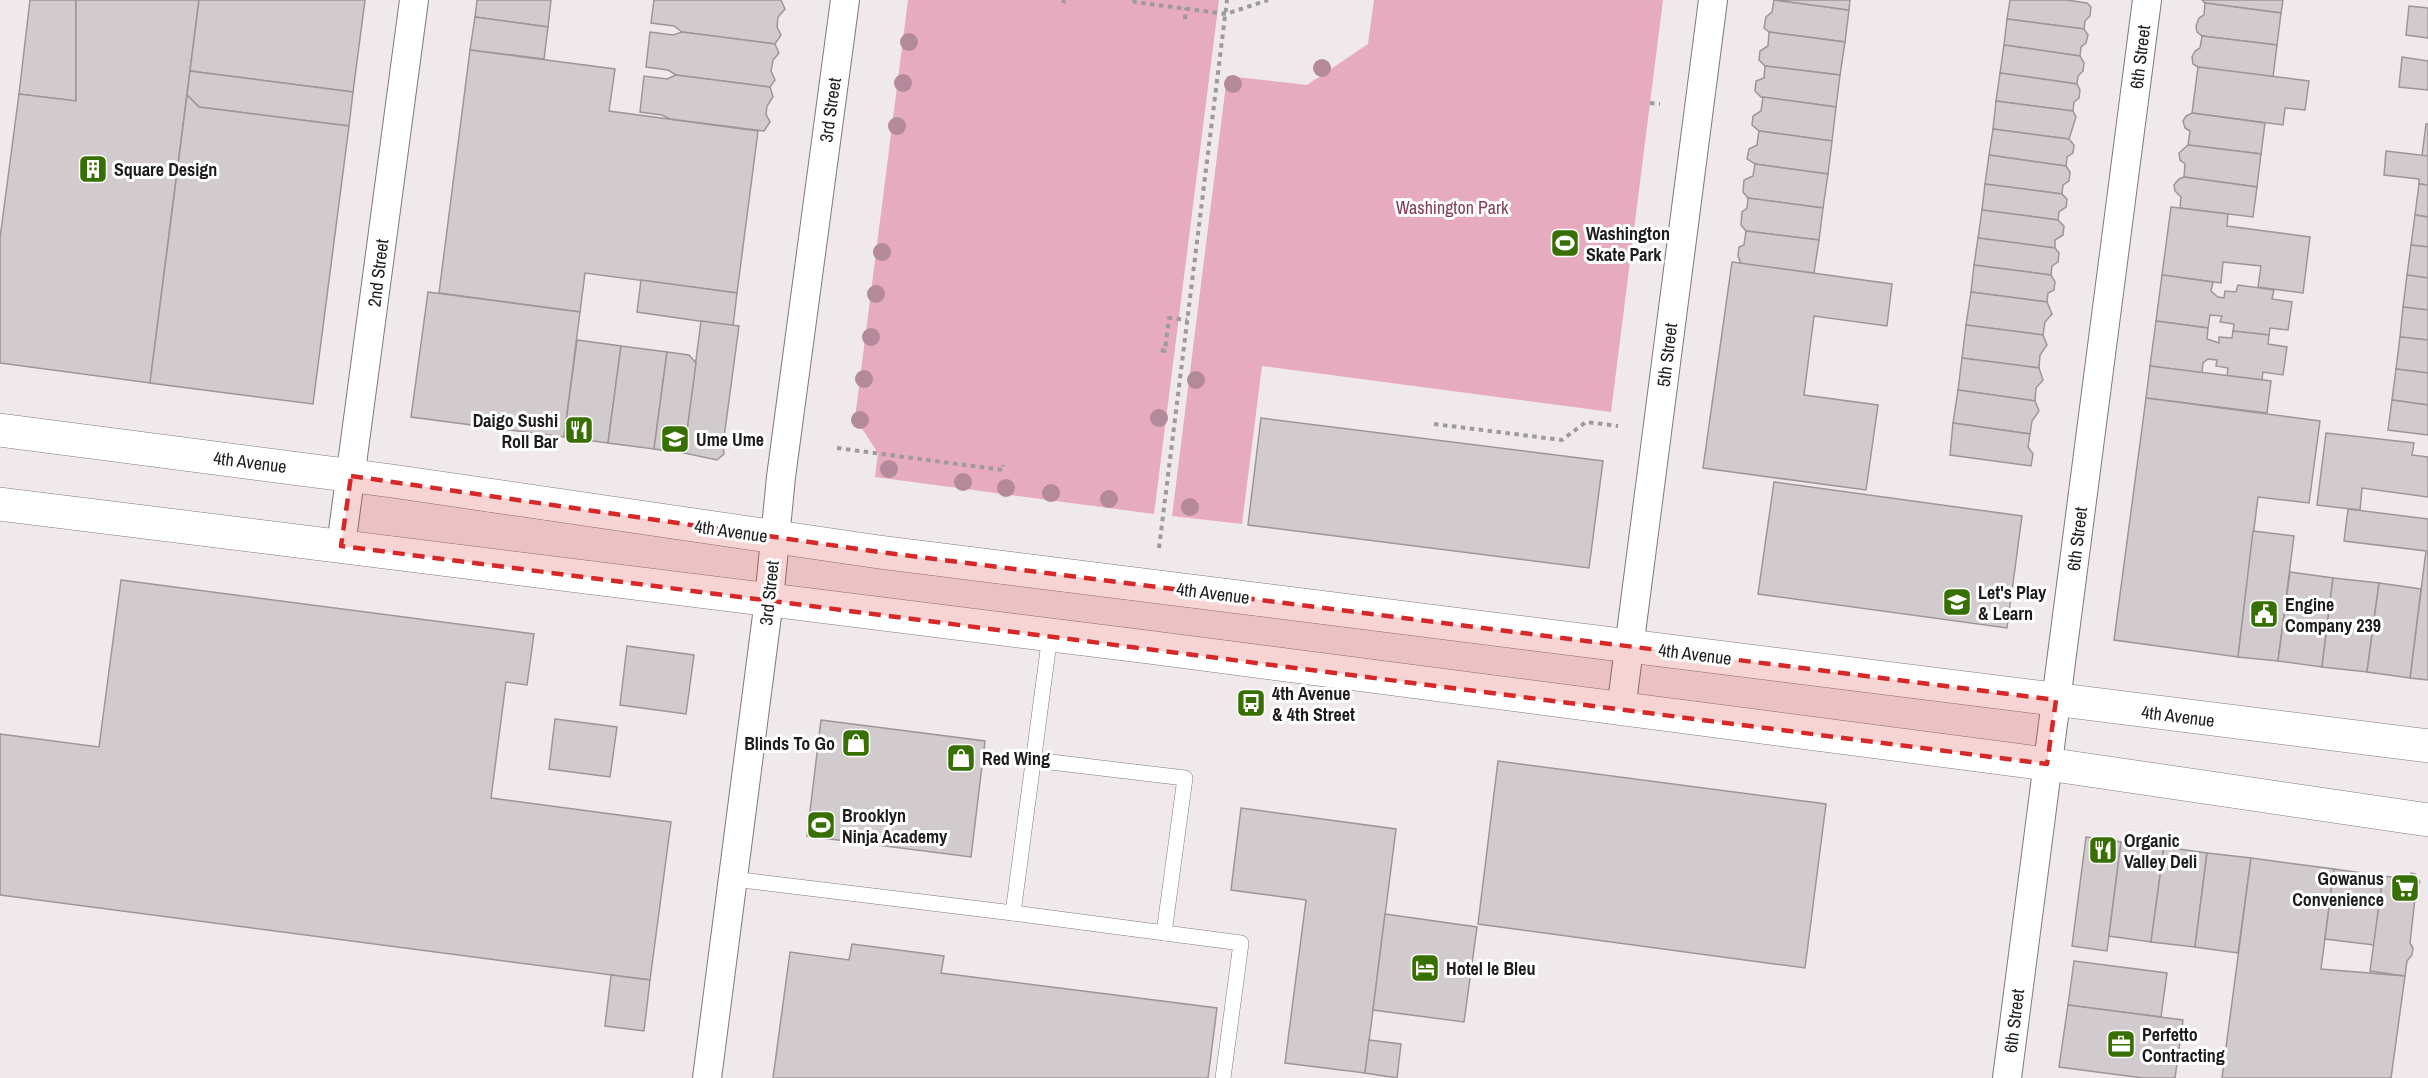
<svg xmlns="http://www.w3.org/2000/svg" width="2428" height="1078" font-family="'Archivo Narrow',sans-serif">
  <rect width="100%" height="100%" fill="#f0e9eb"/>
  <!-- green -->
  <g fill="#e6abbe">
    <path d="M908,0H1219L1154,514L875,477L878,453L855,418Z"/>
    <path d="M1374,0H1663L1611,412L1262,366L1242,524L1172,516L1227,76L1307,85L1368,44Z"/>
  </g>
  <!-- building -->
  <g fill="#d2cbcd" stroke="#9c9697" stroke-width="1.5">
    <path d="M30,0H76V101L19,94Z"/>
    <path d="M76,0H199L150,383L0,363V238L19,94L76,101Z"/>
    <path d="M199,0H365L353,92L190,71Z"/>
    <path d="M477,0H551L548,27L475,17Z"/>
    <path d="M654,0H781L785,9L778,17L777,27L781,35L775,44L682,32L674,26L651,23Z"/>
    <path d="M1774,0L1849,10L1845,42L1769,32L1764,28L1766,17L1772,12Z"/>
    <path d="M1774,0H1850L1849,10Z"/>
    <path d="M2010,0H2067L2087,3L2091,7L2090,16L2085,21L2084,29L2007,19Z"/>
    <path d="M2283,0L2281,13L2205,3L2202,0Z"/>
    <path d="M2205,3L2281,13L2277,45L2202,36L2197,32L2196,26L2199,18L2204,15Z"/>
    <path d="M2409,6L2428,8V38L2406,35Z"/>
    <path d="M475,17L548,27L544,59L470,50Z"/>
    <path d="M2007,19L2084,29L2088,35L2086,43L2081,47L2080,56L2004,45Z"/>
    <path d="M650,32L673,35L682,32L775,44L779,53L773,60L771,71L775,80L770,87L676,75L668,70L646,67Z"/>
    <path d="M1769,32L1845,42L1840,75L1765,66L1759,60L1760,51L1768,46Z"/>
    <path d="M2202,36L2277,45L2273,77L2198,67L2193,64L2192,57L2195,51L2200,48Z"/>
    <path d="M2004,45L2080,56L2084,63L2083,71L2078,76L2077,84L2000,73Z"/>
    <path d="M470,50L615,69L609,111L758,131L737,293L585,273L580,312L439,293Z"/>
    <path d="M2402,57L2428,61V90L2399,87Z"/>
    <path d="M1765,66L1840,75L1836,107L1761,97L1755,91L1756,81L1764,78Z"/>
    <path d="M2198,67L2309,81L2305,110L2285,108L2283,125L2192,113Z"/>
    <path d="M190,71L353,92L349,126L199,107L187,95Z"/>
    <path d="M2000,73L2077,84L2080,90L2079,98L2074,102L2073,111L1996,101Z"/>
    <path d="M676,75L770,87L773,97L767,106L766,114L770,122L764,131L670,119L662,115L640,112L644,76L667,79Z"/>
    <path d="M187,95L199,107L349,126L313,404L150,383Z"/>
    <path d="M1763,97L1836,107L1832,141L1759,131L1752,125L1753,116L1761,111Z"/>
    <path d="M1996,101L2073,111L2076,117L2069,139L1993,129Z"/>
    <path d="M2192,113L2265,123L2261,154L2188,145L2190,131L2185,128L2183,121L2186,116Z"/>
    <path d="M2426,124H2428V156H2422Z"/>
    <path d="M1993,129L2069,139L2074,145L2073,153L2067,157L2066,166L1989,155Z"/>
    <path d="M1759,131L1832,141L1828,174L1755,164L1747,159L1749,149L1757,145Z"/>
    <path d="M2188,145L2261,154L2257,187L2184,177L2185,164L2180,160L2179,153Z"/>
    <path d="M2386,151L2428,156V185L2419,184V179L2384,175Z"/>
    <path d="M1989,155L2066,166L2070,172L2069,181L2063,185L2062,194L1985,184Z"/>
    <path d="M1755,164L1828,174L1823,208L1748,198L1743,192L1744,180L1753,176Z"/>
    <path d="M2184,177L2257,187L2253,217L2180,208L2181,197L2175,191L2174,185L2179,179Z"/>
    <path d="M1985,184L2062,194L2067,199L2066,207L2059,212L2058,220L1982,210Z"/>
    <path d="M2419,184L2428,185V217L2415,215Z"/>
    <path d="M1748,198L1823,208L1819,240L1746,231L1741,225L1742,212L1747,208Z"/>
    <path d="M2171,207L2228,214L2227,226L2310,237L2303,293L2258,287L2261,266L2223,262L2221,283L2162,275Z"/>
    <path d="M1982,210L2058,220L2064,226L2063,235L2055,240V248L1978,238Z"/>
    <path d="M2415,215L2428,217V247L2411,245Z"/>
    <path d="M1746,231L1819,240L1814,273L1741,264L1738,256L1739,247L1744,245Z"/>
    <path d="M1978,238L2055,248L2059,253L2058,262L2052,266L2051,275L1974,265Z"/>
    <path d="M2411,245L2428,247V278L2407,275Z"/>
    <path d="M1732,262L1892,284L1887,326L1814,316L1804,395L1878,405L1866,490L1703,468Z"/>
    <path d="M1974,265L2051,275L2055,282L2054,290L2048,293L2047,302L1971,292Z"/>
    <path d="M2162,275L2213,282L2211,291L2218,297L2224,298L2225,291L2236,292L2238,285L2274,290L2272,299L2292,302L2288,330L2270,328L2269,335L2233,331L2234,324L2220,322L2222,316L2210,315L2208,328L2156,321Z"/>
    <path d="M2407,275L2428,278V310L2403,307Z"/>
    <path d="M641,280L737,293L733,326L637,312Z"/>
    <path d="M428,292L580,312L564,437L411,417Z"/>
    <path d="M1971,292L2047,302L2052,314L2045,322L2043,335L1966,325Z"/>
    <path d="M2403,307L2428,310V340L2400,337Z"/>
    <path d="M701,321L739,326L723,445L724,454L717,460L684,453Z"/>
    <path d="M2156,321L2208,328L2207,339L2219,343V337L2232,338L2233,331L2269,335L2268,344L2287,347L2283,375L2263,372L2262,380L2227,376L2228,368L2216,366L2217,360L2208,359L2203,363L2202,373L2150,366Z"/>
    <path d="M1966,325L2043,335L2047,345L2040,355L2039,368L1962,358Z"/>
    <path d="M2400,337L2428,340V373L2396,369Z"/>
    <path d="M577,340L621,346L608,443L564,437Z"/>
    <path d="M621,346L667,352L654,449L608,443Z"/>
    <path d="M667,352L689,355L696,363L684,453L654,449Z"/>
    <path d="M1962,358L2039,368L2043,380L2036,388L2035,401L1958,390Z"/>
    <path d="M2150,366L2271,381L2267,413L2146,398Z"/>
    <path d="M2396,369L2428,373V405L2392,400Z"/>
    <path d="M1958,390L2035,401L2039,411L2032,421L2030,434L1953,423Z"/>
    <path d="M2146,398L2320,421L2309,503L2258,497L2238,657L2114,640Z"/>
    <path d="M2392,400L2428,405V435L2388,430Z"/>
    <path d="M1261,418L1603,461L1589,568L1248,525Z"/>
    <path d="M1953,423L2030,434L2028,447L2033,454L2031,466L1950,455Z"/>
    <path d="M2326,433L2414,443L2412,455L2428,457V497L2362,488L2360,510L2317,505Z"/>
    <path d="M1774,482L2022,516L2007,628L1758,594Z"/>
    <path d="M2348,509L2428,519V680L2410,678L2426,551L2344,541Z"/>
    <path d="M2253,531L2294,536L2278,661L2238,657Z"/>
    <path d="M2290,572L2333,578L2322,667L2278,661Z"/>
    <path d="M2333,578L2379,583L2367,672L2322,667Z"/>
    <path d="M121,580L534,634L527,685L506,682L491,798L671,822L650,980L0,895V734L99,747Z"/>
    <path d="M2379,583L2421,589L2410,678L2367,672Z"/>
    <path d="M627,646L694,655L686,714L620,705Z"/>
    <path d="M555,719L617,727L610,777L549,769Z"/>
    <path d="M821,720L985,741L971,857L807,836Z"/>
    <path d="M1498,761L1826,804L1805,968L1478,924Z"/>
    <path d="M1241,808L1396,829L1365,1073L1285,1063L1306,900L1231,890Z"/>
    <path d="M2086,837L2121,842L2107,951L2072,946Z"/>
    <path d="M2121,842L2164,847L2151,942L2109,936Z"/>
    <path d="M2164,847L2207,853L2195,947L2151,942Z"/>
    <path d="M2207,853L2251,858L2238,953L2195,947Z"/>
    <path d="M2251,858L2334,869L2321,969L2405,976L2391,1078H2222Z"/>
    <path d="M2334,869L2383,876L2374,945L2325,939Z"/>
    <path d="M2411,873L2415,874L2420,882L2416,889L2410,943L2413,948L2412,955L2407,961L2405,976L2370,971L2383,876L2407,879Z"/>
    <path d="M1385,914L1477,927L1464,1022L1373,1010Z"/>
    <path d="M852,944L944,956L941,973L1217,1008L1208,1078H773L790,952L849,960Z"/>
    <path d="M2074,961L2167,973L2161,1017L2068,1005Z"/>
    <path d="M611,975L650,980L644,1031L605,1026Z"/>
    <path d="M2068,1005L2183,1020L2175,1078H2143L2059,1067Z"/>
    <path d="M1369,1040L1401,1044L1397,1078L1365,1073Z"/>
  </g>
  <g fill="none" stroke-linecap="round" stroke-linejoin="round">
    <!-- service casing -->
    <g stroke="#7f797b" stroke-width="16">
      <g id="service">
        <path d="M1034,760L1185,778L1164,933"/>
        <path d="M733,879L1013,913L1050,635"/>
        <path d="M1013,913L1241,943L1223,1078"/>
      </g>
    </g>
    <!-- minor casing -->
    <g stroke="#7f797b" stroke-width="30">
      <g id="minor">
        <path d="M341,546L414,0"/>
        <path d="M1621,710L1713,0"/>
        <path d="M707,1078L769,600L781,477L845,0"/>
        <path d="M2007,1078L2147,0"/>
      </g>
    </g>
    <!-- primary casing -->
    <g stroke="#7f797b" stroke-width="34">
      <g id="primary">
        <path d="M0,430L392,481L879,552L2428,746"/>
        <path d="M0,504L1148,647L2047,764L2428,820"/>
      </g>
    </g>
    <!-- path -->
    <g stroke="#9e999a" stroke-width="4" stroke-dasharray="4.5 4.5" stroke-linecap="butt">
      <path d="M1133,0L1135,2L1226,14L1268,0"/>
      <path d="M1063,3L1064,0"/>
      <path d="M1185,19L1186,8"/>
      <path d="M1650,103L1660,104"/>
      <path d="M1161,350L1165,351L1169,318L1187,320"/>
      <path d="M1434,424L1562,440L1586,422L1618,426"/>
      <path d="M837,448L1003,470V465"/>
      <path d="M1159,548L1227,0"/>
    </g>
    <!-- service -->
    <use href="#service" stroke="#fff" stroke-width="15"/>
    <!-- minor -->
    <use href="#minor" stroke="#fff" stroke-width="28"/>
    <!-- primary -->
    <use href="#primary" stroke="#fff" stroke-width="33"/>
  </g>
  <!-- trees -->
  <g fill="#b48a9a">
    <circle cx="909" cy="42" r="9"/>
    <circle cx="1322" cy="68" r="9"/>
    <circle cx="903" cy="83" r="9"/>
    <circle cx="1233" cy="84" r="9"/>
    <circle cx="897" cy="126" r="9"/>
    <circle cx="882" cy="252" r="9"/>
    <circle cx="876" cy="294" r="9"/>
    <circle cx="871" cy="337" r="9"/>
    <circle cx="864" cy="379" r="9"/>
    <circle cx="1196" cy="380" r="9"/>
    <circle cx="1159" cy="418" r="9"/>
    <circle cx="860" cy="420" r="9"/>
    <circle cx="889" cy="469" r="9"/>
    <circle cx="963" cy="482" r="9"/>
    <circle cx="1006" cy="488" r="9"/>
    <circle cx="1051" cy="493" r="9"/>
    <circle cx="1109" cy="499" r="9"/>
    <circle cx="1190" cy="507" r="9"/>
  </g>
  <!-- marked area -->
  <path fill="#d62828" fill-opacity="0.2" stroke="#d62828" stroke-width="4.5" stroke-dasharray="12 8" stroke-linejoin="round" d="M351,476L879,552L2056,700L2047,764L341,546Z"/>
  <!-- icons -->
  <defs>
    <g id="building-square" transform="scale(1.5)"><rect x="-9" y="-9" width="18" height="18" rx="4" fill="#377000" stroke="#fff"/><path d="M-4-6H4V6H1V3H-1V6H-4ZM-2.5-4.3h1.7v1.8h-1.7ZM.8-4.3h1.7v1.8H.8ZM-2.5-1h1.7V.8h-1.7ZM.8-1h1.7V.8H.8Z" fill="#fff"/></g>
    <g id="stadium-square" transform="scale(1.5)"><rect x="-9" y="-9" width="18" height="18" rx="4" fill="#377000" stroke="#fff"/><path d="M0-5a6.5 5 0 1 0 0 10a6.5 5 0 1 0 0-10ZM-3.5-1.8h7v3.6h-7Z" fill="#fff"/></g>
    <g id="restaurant-square" transform="scale(1.5)"><rect x="-9" y="-9" width="18" height="18" rx="4" fill="#377000" stroke="#fff"/><path d="M-5-6h1v4h1v-4h1v4h1v-4h1v5L-1.5 .5V6h-2V.5L-5-1ZM5-6V6H3V1.5H1.5Q1.5-4 5-6Z" fill="#fff"/></g>
    <g id="school-square" transform="scale(1.5)"><rect x="-9" y="-9" width="18" height="18" rx="4" fill="#377000" stroke="#fff"/><path d="M0-5L7-2L0 1L-7-2ZM-4 1L0 2.5L4 1V4Q0 6-4 4Z" fill="#fff"/></g>
    <g id="civic-square" transform="scale(1.5)"><rect x="-9" y="-9" width="18" height="18" rx="4" fill="#377000" stroke="#fff"/><path d="M-.6-6.5H3V-4.5H.6V-3L4-1V1h2V6H-6V1h2V-1L-.6-3ZM-1.2 2.5V6h2.4V2.5Z" fill="#fff"/></g>
    <g id="bus-square" transform="scale(1.5)"><rect x="-9" y="-9" width="18" height="18" rx="4" fill="#377000" stroke="#fff"/><path d="M-5-6H5V4H4V6H2V4H-2V6H-4V4H-5ZM-3.5-4V0h7V-4ZM-3.5 1.2v1.5H-2V1.2ZM2 1.2v1.5H3.5V1.2Z" fill="#fff"/></g>
    <g id="shop-square" transform="scale(1.5)"><rect x="-9" y="-9" width="18" height="18" rx="4" fill="#377000" stroke="#fff"/><path d="M-5-2.5h2.3a2.7 3.5 0 0 1 5.4 0H5L5.5 6h-11ZM-1.5-2.5h3a1.5 2.3 0 0 0-3 0Z" fill="#fff"/></g>
    <g id="supermarket-square" transform="scale(1.5)"><rect x="-9" y="-9" width="18" height="18" rx="4" fill="#377000" stroke="#fff"/><path d="M-6-5.5h2.5l.6 2H6L4.5 2H-2.5L-4.4-4H-6ZM-1.5 3.2a1.3 1.3 0 1 0 .1 0ZM3 3.2a1.3 1.3 0 1 0 .1 0Z" fill="#fff"/></g>
    <g id="hotel-square" transform="scale(1.5)"><rect x="-9" y="-9" width="18" height="18" rx="4" fill="#377000" stroke="#fff"/><path d="M-6-4.5h1.5V1H6V5H4.5V3h-9V5H-6ZM-4 0a1.8 1.8 0 1 1 3.6 0ZM.5 0V-2.5h3Q6-2.5 6 0Z" fill="#fff"/></g>
    <g id="office-square" transform="scale(1.5)"><rect x="-9" y="-9" width="18" height="18" rx="4" fill="#377000" stroke="#fff"/><path d="M-6-3h4V-5.5h4V-3h4V5H-6ZM-1-4.5V-3h2v-1.5ZM-6 0V1H6V0Z" fill="#fff"/></g>
  </defs>
  <g fill-rule="evenodd">
    <use href="#building-square" x="93" y="169"/>
    <use href="#stadium-square" x="1565" y="243"/>
    <use href="#restaurant-square" x="579" y="430"/>
    <use href="#school-square" x="675" y="439"/>
    <use href="#school-square" x="1957" y="602"/>
    <use href="#civic-square" x="2264" y="614"/>
    <use href="#bus-square" x="1251" y="703"/>
    <use href="#shop-square" x="856" y="743"/>
    <use href="#shop-square" x="961" y="758"/>
    <use href="#stadium-square" x="821" y="825"/>
    <use href="#restaurant-square" x="2103" y="850"/>
    <use href="#supermarket-square" x="2405" y="888"/>
    <use href="#hotel-square" x="1425" y="968"/>
    <use href="#office-square" x="2121" y="1044"/>
  </g>
  <g text-anchor="middle" dominant-baseline="central" stroke-width="6" stroke-linejoin="round" paint-order="stroke">
    <!-- street labels -->
    <g font-size="18" fill="#1d1b1c" stroke="#fff">
      <text transform="translate(2140 57) rotate(-83)">6th Street</text>
      <text transform="translate(830 110) rotate(-82)">3rd Street</text>
      <text transform="translate(378 273) rotate(-83)">2nd Street</text>
      <text transform="translate(1667 355) rotate(-83)">5th Street</text>
      <text transform="translate(250 462) rotate(7)">4th Avenue</text>
      <text transform="translate(731 531) rotate(8)">4th Avenue</text>
      <text transform="translate(2077 539) rotate(-83)">6th Street</text>
      <text transform="translate(769 593) rotate(-84)">3rd Street</text>
      <text transform="translate(1213 593) rotate(7)">4th Avenue</text>
      <text transform="translate(1695 654) rotate(7)">4th Avenue</text>
      <text transform="translate(2178 716) rotate(7)">4th Avenue</text>
      <text transform="translate(2014 1021) rotate(-83)">6th Street</text>
    </g>
    <!-- poi labels -->
    <g font-size="18" font-weight="bold" fill="#1d1b1c" stroke="#fff" text-anchor="start">
      <text x="114" y="169">Square Design</text>
      <text x="1586" y="233">Washington<tspan x="1586" dy="21">Skate Park</tspan></text>
      <text x="558" y="420" text-anchor="end">Daigo Sushi<tspan x="558" dy="21">Roll Bar</tspan></text>
      <text x="696" y="439">Ume Ume</text>
      <text x="1978" y="592">Let's Play<tspan x="1978" dy="21">&amp; Learn</tspan></text>
      <text x="2285" y="604">Engine<tspan x="2285" dy="21">Company 239</tspan></text>
      <text x="1272" y="693">4th Avenue<tspan x="1272" dy="21">&amp; 4th Street</tspan></text>
      <text x="835" y="743" text-anchor="end">Blinds To Go</text>
      <text x="982" y="758">Red Wing</text>
      <text x="842" y="815">Brooklyn<tspan x="842" dy="21">Ninja Academy</tspan></text>
      <text x="2124" y="840">Organic<tspan x="2124" dy="21">Valley Deli</tspan></text>
      <text x="2384" y="878" text-anchor="end">Gowanus<tspan x="2384" dy="21">Convenience</tspan></text>
      <text x="1446" y="968">Hotel le Bleu</text>
      <text x="2142" y="1034">Perfetto<tspan x="2142" dy="21">Contracting</tspan></text>
    </g>
    <!-- park labels -->
    <g font-size="18" fill="#833c57" stroke="#fff">
      <text x="1452" y="207">Washington Park</text>
    </g>
  </g>
</svg>
